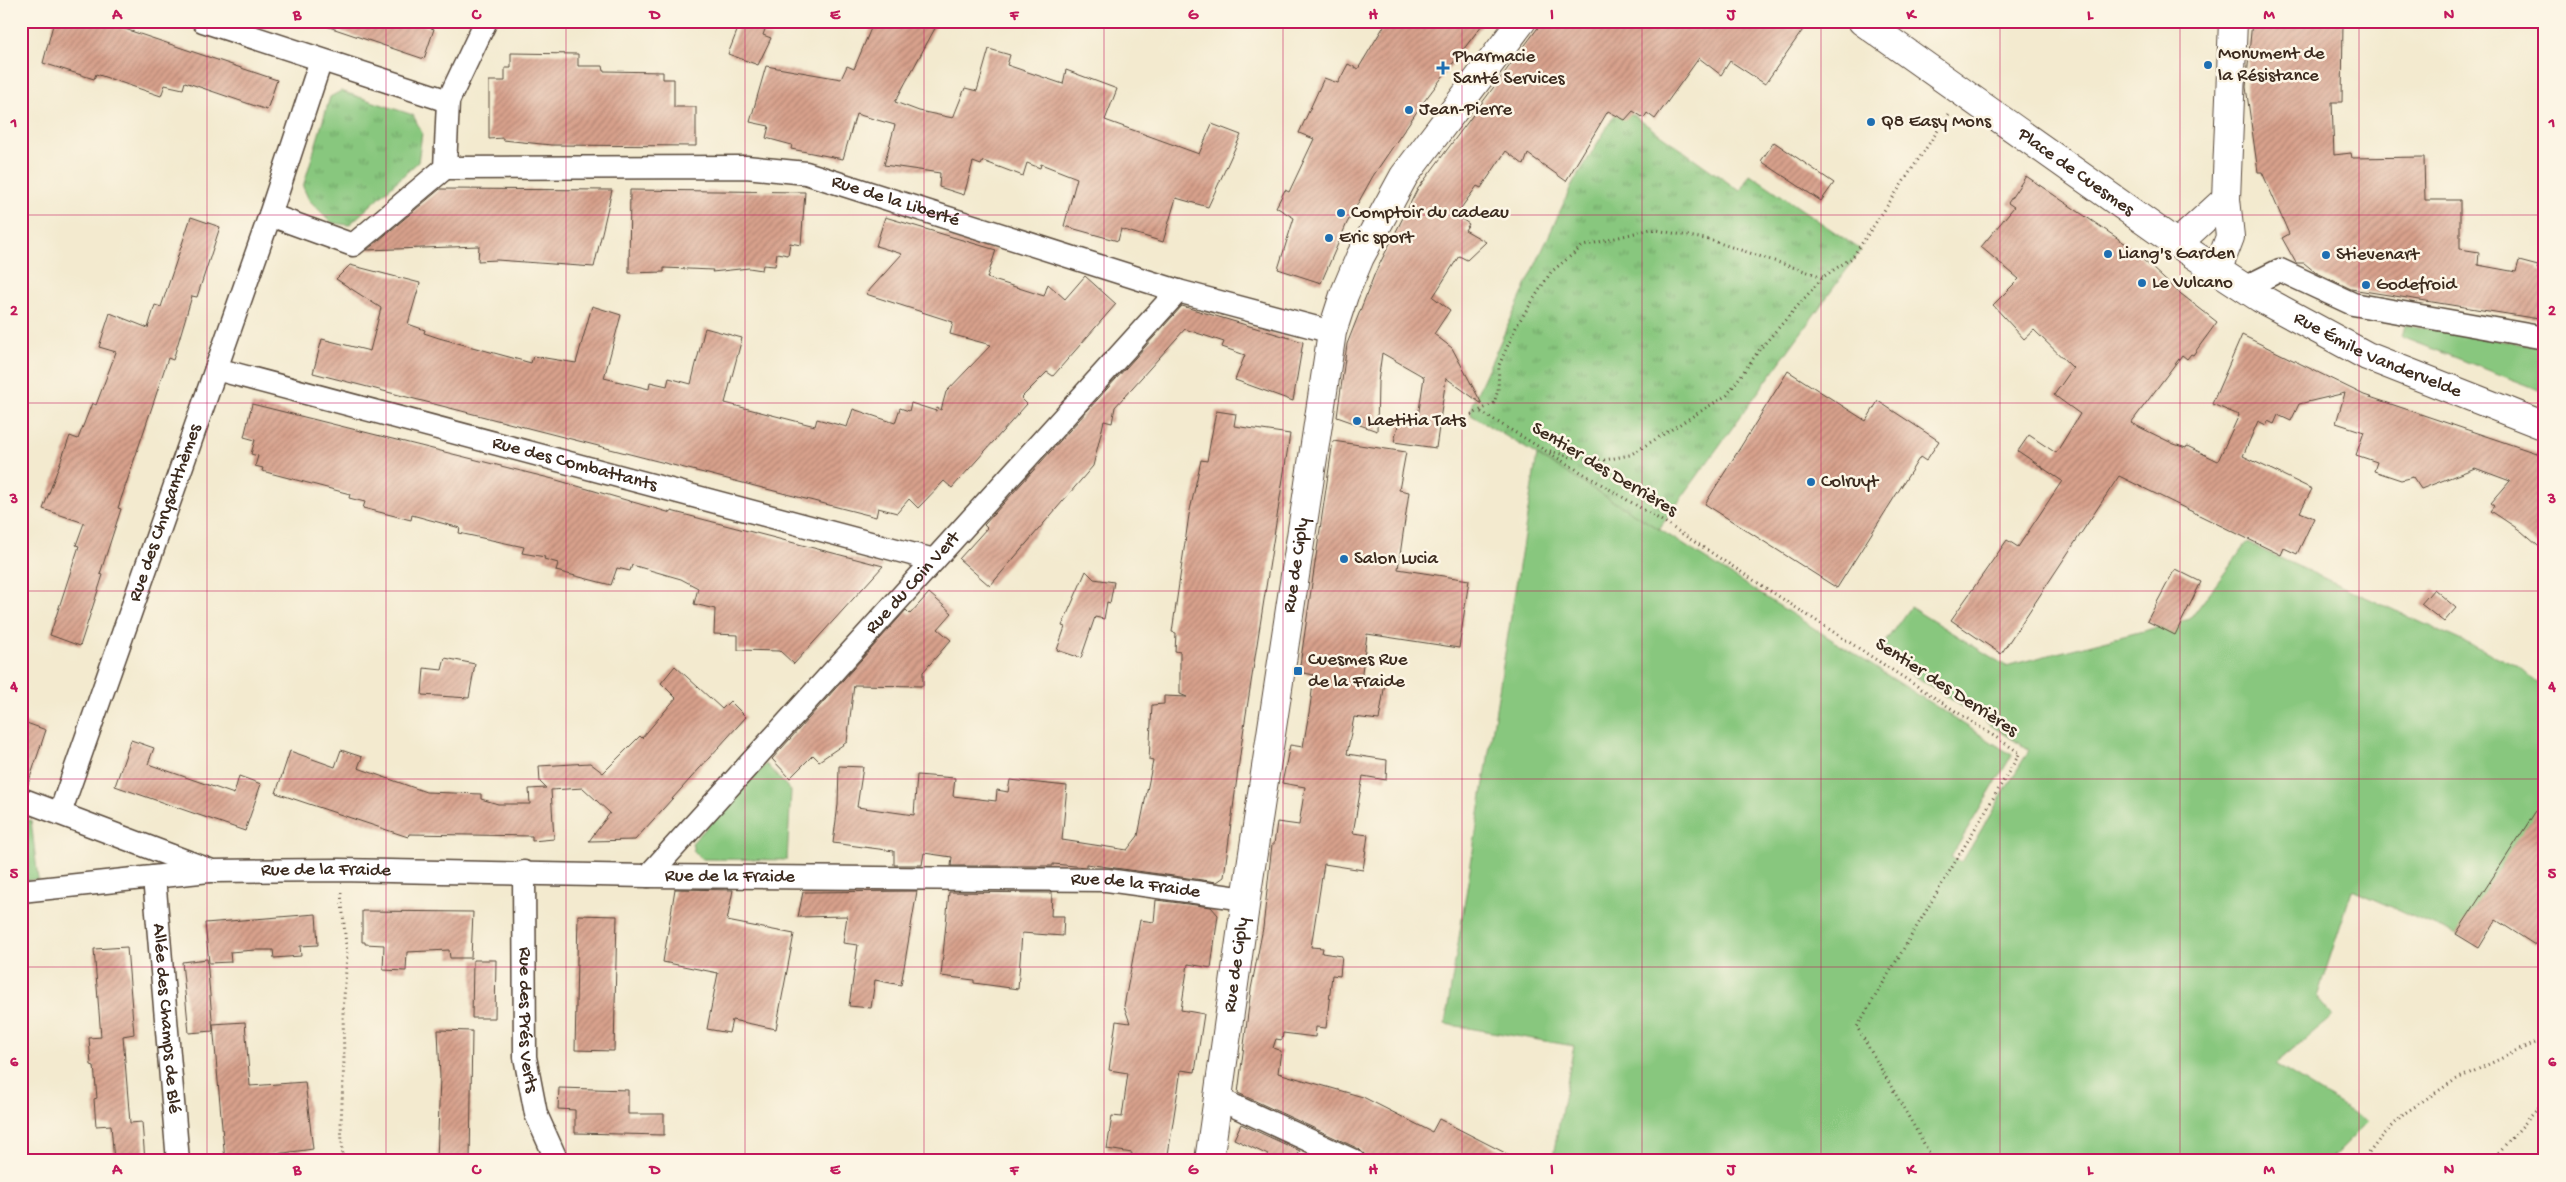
<svg xmlns="http://www.w3.org/2000/svg" width="2566" height="1182" font-family="'Gochi Hand',sans-serif">
  <defs>
    <pattern id="park-tufts" width="24" height="20" patternUnits="userSpaceOnUse" patternTransform="scale(1.25)"><rect width="24" height="20" fill="#88c77e"/><path d="M3 7l-1-3M5 7V3M7 7l1-3M15 17l-1-3M17 17v-4M19 17l1-3" fill="none" stroke="#70a267"/></pattern>
    <pattern id="building-hatch" width="6" height="6" patternUnits="userSpaceOnUse" patternTransform="scale(1.25)"><rect width="6" height="6" fill="#d8a18c"/><path d="M-1 1l2-2M0 6l6-6M5 7l2-2" fill="none" stroke="#b08372"/></pattern>
  </defs>
  <rect width="100%" height="100%" fill="#fcf5e5"/>
  <filter id="ink" filterUnits="userSpaceOnUse"><feTurbulence type="fractalNoise" baseFrequency=".02" numOctaves="2"/><feDisplacementMap in="SourceGraphic" scale="10" xChannelSelector="R" yChannelSelector="G"/><feConvolveMatrix kernelMatrix="1 2 1 2 8 2 1 2 1" color-interpolation-filters="sRGB"/></filter>
  <filter id="wash" filterUnits="userSpaceOnUse"><feTurbulence type="fractalNoise" baseFrequency=".0096" numOctaves="4" result="noise"/><feDisplacementMap in="SourceGraphic" scale="20" xChannelSelector="R" yChannelSelector="G"/><feGaussianBlur stdDeviation="1.12" result="paint"/><feColorMatrix in="noise" values="0 0 0 0 0 0 0 0 0 0 0 0 0 0 0 0 0 1.4 0 .05"/><feComposite in="paint" operator="in"/></filter>
  <g filter="url(#wash)">
    <rect width="100%" height="100%" fill="#f3eacf"/>
    <!-- grass -->
    <g fill="#88c77e" stroke="#62784e">
      <path d="M2405,325L2545,348V392L2402,337Z"/>
      <path d="M1537,455L1659,529L2012,755L1951,857L1962,862L2029,750L1878,652L1910,607L2006,666L2190,619L2247,543L2521,668L2545,689V802L2459,936L2352,890L2317,997L2333,1016L2275,1064L2368,1122L2329,1161H1552L1574,1046L1445,1024Z"/>
      <path d="M766,764L791,791L787,860L702,859L694,852L692,843Z"/>
      <path d="M31,820L38,879L21,881V821Z"/>
    </g>
    <!-- park -->
    <g fill="url(#park-tufts)" stroke="#62784e">
      <path d="M341,91L413,115L422,133L418,162L349,225L332,223L309,200L303,187L330,97Z"/>
      <path d="M1620,106L1740,191L1750,174L1861,250L1659,529L1471,415L1472,404L1572,185Z"/>
    </g>
    <g id="blocks">
      <!-- building -->
      <g fill="url(#building-hatch)">
        <path d="M54,21H101L277,80L267,110L185,82L183,89L165,85L161,96L96,74L94,79L43,63Z"/>
        <path d="M324,21H410L434,29L424,59L323,25Z"/>
        <path d="M741,21H768L763,35L771,38L758,65L728,54Z"/>
        <path d="M874,21H939L895,102L919,111L953,118L965,88L977,91L989,49L1010,55L1007,65L1063,84L1066,70L1117,89L1105,120L1199,154L1212,124L1241,135L1208,207L1176,198L1163,242L1121,229L1118,241L1064,226L1077,178L1041,164L1040,168L1027,163L1023,176L983,161L981,165L973,162L964,195L939,187L940,173L884,165L895,125L856,114L843,159L791,149L792,145L766,138L769,126L750,122L766,66L841,79L847,66L854,69Z"/>
        <path d="M1387,21H1485L1422,104L1373,176L1347,223L1321,283L1278,269L1294,218L1276,207L1285,190L1289,192L1314,139L1299,133L1324,78L1338,83L1348,64L1358,69Z"/>
        <path d="M1543,21H1809L1765,84L1730,61L1721,75L1699,58L1655,119L1647,113L1644,118L1633,111L1625,120L1608,111L1566,181L1528,154L1524,165L1506,151L1481,188L1477,186L1456,215L1469,224L1465,230L1486,242L1467,260L1459,256L1433,297L1450,310L1434,334L1452,348L1482,404L1446,378L1436,448L1394,442L1399,421L1417,424L1424,377L1382,353L1378,382L1377,431L1337,417L1347,344L1375,273L1417,190Z"/>
        <path d="M2252,21H2343L2342,102H2332L2334,155L2351,153L2352,158L2424,157L2425,200H2460V249L2479,252L2478,265L2516,272L2519,261L2538,266L2537,269L2545,271V320L2351,289L2315,272L2304,263H2296L2282,238L2289,234L2262,172H2258L2246,87Z"/>
        <path d="M511,53L578,54V66H603L604,71L663,72V79H674V107H696V146L551,145L503,140V138L489,139V81H505V68H511Z"/>
        <path d="M1774,142L1834,183L1821,201L1761,161Z"/>
        <path d="M2026,176L2126,244L2176,290L2217,322L2193,355L2191,354L2187,359L2182,355L2131,423L2174,444L2186,448L2187,446L2218,461L2239,415L2212,404L2242,335L2364,395L2545,456V552L2521,531L2491,511L2495,506L2491,503L2510,481L2475,468L2421,489L2413,477L2401,480L2374,471L2377,462L2356,455L2364,432L2336,423L2345,393L2299,404L2291,421L2278,415L2274,424L2268,421L2266,425L2258,421L2243,456L2312,489L2300,512L2314,518L2297,554L2284,548L2281,555L2119,476L2001,654L1951,620L2007,540L2018,547L2062,481L2018,451L2029,435L2056,453L2080,414L2054,395L2073,368L2034,330L2024,339L1993,305L2019,279L1981,247L2014,207L2008,203Z"/>
        <path d="M440,189L612,190L594,267L497,260L478,261L479,246L367,250Z"/>
        <path d="M630,190L805,192L801,245L790,243L788,255L777,253L775,266L763,265L762,270L749,268L712,272L713,270L664,268V272L629,273Z"/>
        <path d="M191,217L220,227L197,297L192,296L173,360L168,358L154,401L118,508L121,509L100,574L103,575L80,646L50,635L79,546L76,545L84,523L43,509L70,436L78,439L92,403L96,405L116,352L99,347L110,313L148,328L155,305L161,307Z"/>
        <path d="M885,217L996,250L987,278L1044,296L1048,284L1065,299L1085,276L1116,304L1053,376L1047,372L1021,398L1027,404L952,488L944,481L918,508L909,499L897,513L878,508L876,517L313,373L322,339L370,351L381,308L336,279L350,265L420,283L408,324L425,330L424,333L439,338L531,363L533,356L576,363L592,306L621,315L604,378L649,389L650,382L667,386L669,378L691,384L705,328L742,338L725,403L815,426L817,419L847,427L853,409L895,423L900,408L909,411L911,403L936,411L937,408L941,410L946,392L991,345L950,334L953,322L866,294L902,254L876,246Z"/>
        <path d="M1182,306L1303,342L1293,401L1235,380L1245,355L1222,347L1224,342L1185,329L1115,407L1112,423L1104,421L1093,466L990,586L959,559L987,528L984,525Z"/>
        <path d="M1788,371L1866,421L1878,401L1939,441L1926,461L1920,457L1837,588L1705,504Z"/>
        <path d="M252,404L553,479L671,513V511L883,566L794,664L780,651L738,650V635L714,634L715,609L694,604L698,588L681,579L632,565L630,571L617,568L611,585L556,571L558,563L544,559L545,557L522,553L524,547L459,533L460,528L412,515L411,520L363,508L365,502L349,498L350,494L262,471L263,468L255,466L258,456L251,454L255,440L244,437Z"/>
        <path d="M1216,411L1236,414L1234,426L1290,434L1242,740L1224,877L1217,882L1086,864V867L1053,864V866H951L952,857L924,853L922,865H894V851L833,843L838,805L839,766L863,767L857,807L914,815L917,775L955,778L953,796L996,801L997,790L1008,792L1010,780L1067,786L1062,840L1127,850L1138,836L1153,761L1149,760L1152,705L1164,704V696L1187,697L1180,694V652L1175,651L1176,633L1172,632L1189,515L1201,460L1207,461Z"/>
        <path d="M1333,441L1406,452L1399,490L1409,492L1398,569L1469,580L1459,648L1367,634L1361,680L1385,683L1379,720L1354,717L1347,754L1387,760L1386,780L1363,776L1353,833L1368,835L1363,870L1324,864L1311,947L1323,948L1322,953L1342,956L1340,976L1332,975L1326,1028L1316,1027L1315,1037L1283,1033L1282,1040L1276,1039L1273,1048L1281,1051L1278,1073L1363,1097L1432,1132L1439,1119L1521,1161H1375L1366,1156L1359,1149L1238,1093L1251,989L1263,928L1272,844H1274L1277,822L1299,825L1305,787L1282,783L1290,745L1303,747L1310,707L1314,675L1299,672Z"/>
        <path d="M2175,569L2201,582L2175,635L2147,621Z"/>
        <path d="M1086,571L1094,579L1114,582L1110,603L1107,602L1104,619L1095,617L1081,658L1057,650L1065,627L1062,626Z"/>
        <path d="M2434,589L2456,608L2444,622L2421,604Z"/>
        <path d="M929,593L952,613L938,629L951,640L923,672V686L854,685L847,742L819,761L813,755L790,778L772,759L906,610L910,614Z"/>
        <path d="M445,658L475,664L469,698L422,695L424,668L442,670Z"/>
        <path d="M675,666L722,709L730,701L746,717L635,840L589,841L610,813L583,788L551,790L554,839L532,841V836L409,834L408,837L276,793L290,751L335,767L341,750L362,757L358,768L426,792L481,794V799L498,804H530L529,789L546,788L540,782L539,766L590,763L603,773L640,736L642,738L676,698L661,683Z"/>
        <path d="M21,721L46,730L27,787L21,786Z"/>
        <path d="M131,740L154,748L148,764L234,794L239,776L261,784L245,831L115,786Z"/>
        <path d="M2545,797V930L2535,945L2496,920L2479,948L2456,934Z"/>
        <path d="M675,889L733,890L727,921L794,934L776,1029L732,1020L729,1033L707,1029L718,973L663,962Z"/>
        <path d="M917,891L901,985L875,980L871,1008L849,1006L858,945L843,943L847,916L798,917L803,892Z"/>
        <path d="M949,892L1052,893L1051,916H1064L1063,936L1022,933L1018,989L974,983V980L941,976Z"/>
        <path d="M1156,900L1211,907L1218,915L1211,968L1188,964L1181,1010L1204,1014L1195,1072L1181,1070L1167,1161H1131L1132,1153L1107,1149L1112,1116L1122,1117L1128,1073L1109,1070L1116,1021L1130,1023L1124,1006L1140,920L1154,922Z"/>
        <path d="M362,911L473,912L471,958H450L449,950L407,952L406,971L383,970L384,945L365,944V942H362Z"/>
        <path d="M316,914L318,945L300,946L301,956L274,958L273,950H255L230,952L231,962L209,963L205,923Z"/>
        <path d="M578,915L617,916L614,1051L575,1050Z"/>
        <path d="M127,947L134,1034L123,1036L130,1123L142,1122L145,1161H114L111,1125L96,1126L94,1099L97,1098L94,1066L91,1065L89,1038L101,1037L94,949Z"/>
        <path d="M207,959L213,1031L189,1033L182,962Z"/>
        <path d="M473,960H496L495,1018H472Z"/>
        <path d="M245,1022L250,1086L305,1082L313,1149L269,1155L268,1161H225L213,1024Z"/>
        <path d="M438,1030L472,1031L470,1161H437L440,1077Z"/>
        <path d="M559,1088L628,1090V1114H664V1135L575,1133V1110L558,1109Z"/>
        <path d="M1241,1124L1300,1151L1295,1161H1266L1268,1155L1234,1139Z"/>
      </g>
    </g>
  </g>
  <g filter="url(#ink)">
    <use href="#blocks" fill-opacity="0" stroke="#574739" stroke-width="1"/>
    <g fill="none" stroke-linecap="round" stroke-linejoin="round">
      <!-- street casing -->
      <g stroke="#574739" stroke-width="25">
        <g id="street">
          <path d="M203,21L448,101"/>
          <path id="s1" d="M445,168L746,167L806,173L1178,291L1332,332"/>
          <path d="M270,215L353,245L445,168L448,101L486,21"/>
          <path d="M2244,288L2280,270L2353,304L2545,338"/>
          <path id="s2" d="M216,369L934,560"/>
          <path id="s3" d="M21,799L212,871L339,870L648,876L1107,880L1246,899"/>
          <path id="s4" d="M60,813L270,215L321,60"/>
          <path id="s5" d="M524,872L525,1057L536,1114L557,1161"/>
          <path id="s6" d="M648,876L1178,291"/>
          <path id="s7" d="M154,877L178,1161"/>
          <path d="M21,891L209,871"/>
          <path d="M1219,1099L1354,1161"/>
        </g>
      </g>
      <!-- secondary casing -->
      <g stroke="#574739" stroke-width="30">
        <g id="secondary">
          <path id="s8" d="M1862,21L2177,244L2260,298L2367,356L2545,426"/>
          <path d="M2177,244L2226,199"/>
          <path d="M2217,271L2230,237L2226,199L2233,21"/>
          <path id="s9" d="M1209,1161L1246,899L1332,332L1344,295L1360,257L1404,176L1522,21"/>
        </g>
      </g>
      <!-- path -->
      <g stroke="#574739" stroke-width="3" stroke-dasharray="1 4" stroke-linecap="butt">
        <path d="M1481,412L1664,522L2020,753L1857,1027L1934,1161"/>
        <path d="M1471,415L1494,403L1498,390L1499,365L1517,325L1551,272L1583,246L1651,229L1710,240L1823,277"/>
        <path d="M1550,451L1571,457L1605,460L1630,455L1727,395L1760,349L1823,277L1852,258L1949,114"/>
        <path d="M341,893L347,955L343,1012L344,1061L341,1123L343,1161"/>
        <path d="M2363,1161L2379,1140L2405,1113L2455,1080L2545,1038"/>
        <path d="M2492,1161L2545,1100"/>
      </g>
      <!-- street -->
      <use href="#street" stroke="#fff" stroke-width="22"/>
      <!-- secondary -->
      <use href="#secondary" stroke="#fff" stroke-width="28"/>
    </g>
  </g>
  <!-- grid -->
  <path fill="none" stroke="#c2185b" stroke-width="1" stroke-opacity="0.55" d="M207,21V1161M386,21V1161M566,21V1161M745,21V1161M924,21V1161M1104,21V1161M1283,21V1161M1462,21V1161M1642,21V1161M1821,21V1161M2000,21V1161M2180,21V1161M2359,21V1161M21,215H2545M21,403H2545M21,591H2545M21,779H2545M21,967H2545"/>
  <!-- markers -->
  <g fill="#1f6fb2" stroke="#fcf5e5" stroke-width="2">
    <circle cx="2208" cy="65" r="5"/>
    <path d="M1440.5 60.5h5v5h5v5h-5v5h-5v-5h-5v-5h5z"/>
    <circle cx="1409" cy="110" r="5"/>
    <circle cx="1871" cy="122" r="5"/>
    <circle cx="1341" cy="213" r="5"/>
    <circle cx="1329" cy="238" r="5"/>
    <circle cx="2108" cy="254" r="5"/>
    <circle cx="2326" cy="255" r="5"/>
    <circle cx="2142" cy="283" r="5"/>
    <circle cx="2366" cy="285" r="5"/>
    <circle cx="1357" cy="421" r="5"/>
    <circle cx="1811" cy="482" r="5"/>
    <circle cx="1344" cy="559" r="5"/>
    <rect x="1293" y="666" width="10" height="10" rx="2.5"/>
  </g>
  <g text-anchor="middle" dominant-baseline="central" stroke-width="5" stroke-linejoin="round" paint-order="stroke">
    <!-- poi labels -->
    <g font-size="19" fill="#3b2a1e" stroke="#fcf5e5" text-anchor="start">
      <text x="2218" y="54">Monument de<tspan x="2218" dy="22">la Résistance</tspan></text>
      <text x="1453" y="57">Pharmacie<tspan x="1453" dy="22">Santé Services</tspan></text>
      <text x="1419" y="110">Jean-Pierre</text>
      <text x="1881" y="122">Q8 Easy Mons</text>
      <text x="1351" y="213">Comptoir du cadeau</text>
      <text x="1339" y="238">Eric sport</text>
      <text x="2118" y="254">Liang's Garden</text>
      <text x="2336" y="255">Stievenart</text>
      <text x="2152" y="283">Le Vulcano</text>
      <text x="2376" y="285">Godefroid</text>
      <text x="1367" y="421">Laetitia Tats</text>
      <text x="1821" y="482">Colruyt</text>
      <text x="1354" y="559">Salon Lucia</text>
      <text x="1308" y="660">Cuesmes Rue<tspan x="1308" dy="22">de la Fraide</tspan></text>
    </g>
    <!-- street labels -->
    <g font-size="19" fill="#3b2a1e" stroke="#fcf5e5">
      <text stroke="none"><textPath href="#s8" startOffset="262">Place de Cuesmes</textPath></text>
      <text stroke="none"><textPath href="#s1" startOffset="455">Rue de la Liberté</textPath></text>
      <text stroke="none"><textPath href="#s8" startOffset="616">Rue Émile Vandervelde</textPath></text>
      <text stroke="none"><textPath href="#s2" startOffset="371">Rue des Combattants</textPath></text>
      <text transform="translate(1604 470) rotate(31)">Sentier des Derrières</text>
      <text stroke="none"><textPath href="#s4" startOffset="318">Rue des Chrysanthèmes</textPath></text>
      <text stroke="none"><textPath href="#s9" startOffset="602">Rue de Ciply</textPath></text>
      <text stroke="none"><textPath href="#s6" startOffset="395">Rue du Coin Vert</textPath></text>
      <text transform="translate(1946 688) rotate(33)">Sentier des Derrières</text>
      <text stroke="none"><textPath href="#s3" startOffset="318">Rue de la Fraide</textPath></text>
      <text stroke="none"><textPath href="#s3" startOffset="722">Rue de la Fraide</textPath></text>
      <text stroke="none"><textPath href="#s3" startOffset="1128">Rue de la Fraide</textPath></text>
      <text stroke="none"><textPath href="#s9" startOffset="198">Rue de Ciply</textPath></text>
      <text stroke="none"><textPath href="#s7" startOffset="142">Allée des Champs de Blé</textPath></text>
      <text stroke="none"><textPath href="#s5" startOffset="148">Rue des Prés Verts</textPath></text>
    </g>
  </g>
  <!-- margin -->
  <rect width="2566" height="1182" fill="none" stroke="#fcf5e5" stroke-width="55"/>
  <rect x="28" y="28" width="2510" height="1126" fill="none" stroke="#c2185b" stroke-width="2"/>
  <g font-size="16" text-anchor="middle" font-weight="bold" fill="#c2185b">
    <text x="117" y="19">A</text>
    <text x="297" y="19">B</text>
    <text x="476" y="19">C</text>
    <text x="655" y="19">D</text>
    <text x="835" y="19">E</text>
    <text x="1014" y="19">F</text>
    <text x="1193" y="19">G</text>
    <text x="1373" y="19">H</text>
    <text x="1552" y="19">I</text>
    <text x="1731" y="19">J</text>
    <text x="1911" y="19">K</text>
    <text x="2090" y="19">L</text>
    <text x="2269" y="19">M</text>
    <text x="2449" y="19">N</text>
    <text x="14" y="127">1</text>
    <text x="2552" y="127">1</text>
    <text x="14" y="315">2</text>
    <text x="2552" y="315">2</text>
    <text x="14" y="503">3</text>
    <text x="2552" y="503">3</text>
    <text x="14" y="691">4</text>
    <text x="2552" y="691">4</text>
    <text x="14" y="878">5</text>
    <text x="2552" y="878">5</text>
    <text x="14" y="1066">6</text>
    <text x="2552" y="1066">6</text>
    <text x="117" y="1174">A</text>
    <text x="297" y="1174">B</text>
    <text x="476" y="1174">C</text>
    <text x="655" y="1174">D</text>
    <text x="835" y="1174">E</text>
    <text x="1014" y="1174">F</text>
    <text x="1193" y="1174">G</text>
    <text x="1373" y="1174">H</text>
    <text x="1552" y="1174">I</text>
    <text x="1731" y="1174">J</text>
    <text x="1911" y="1174">K</text>
    <text x="2090" y="1174">L</text>
    <text x="2269" y="1174">M</text>
    <text x="2449" y="1174">N</text>
  </g>
</svg>
